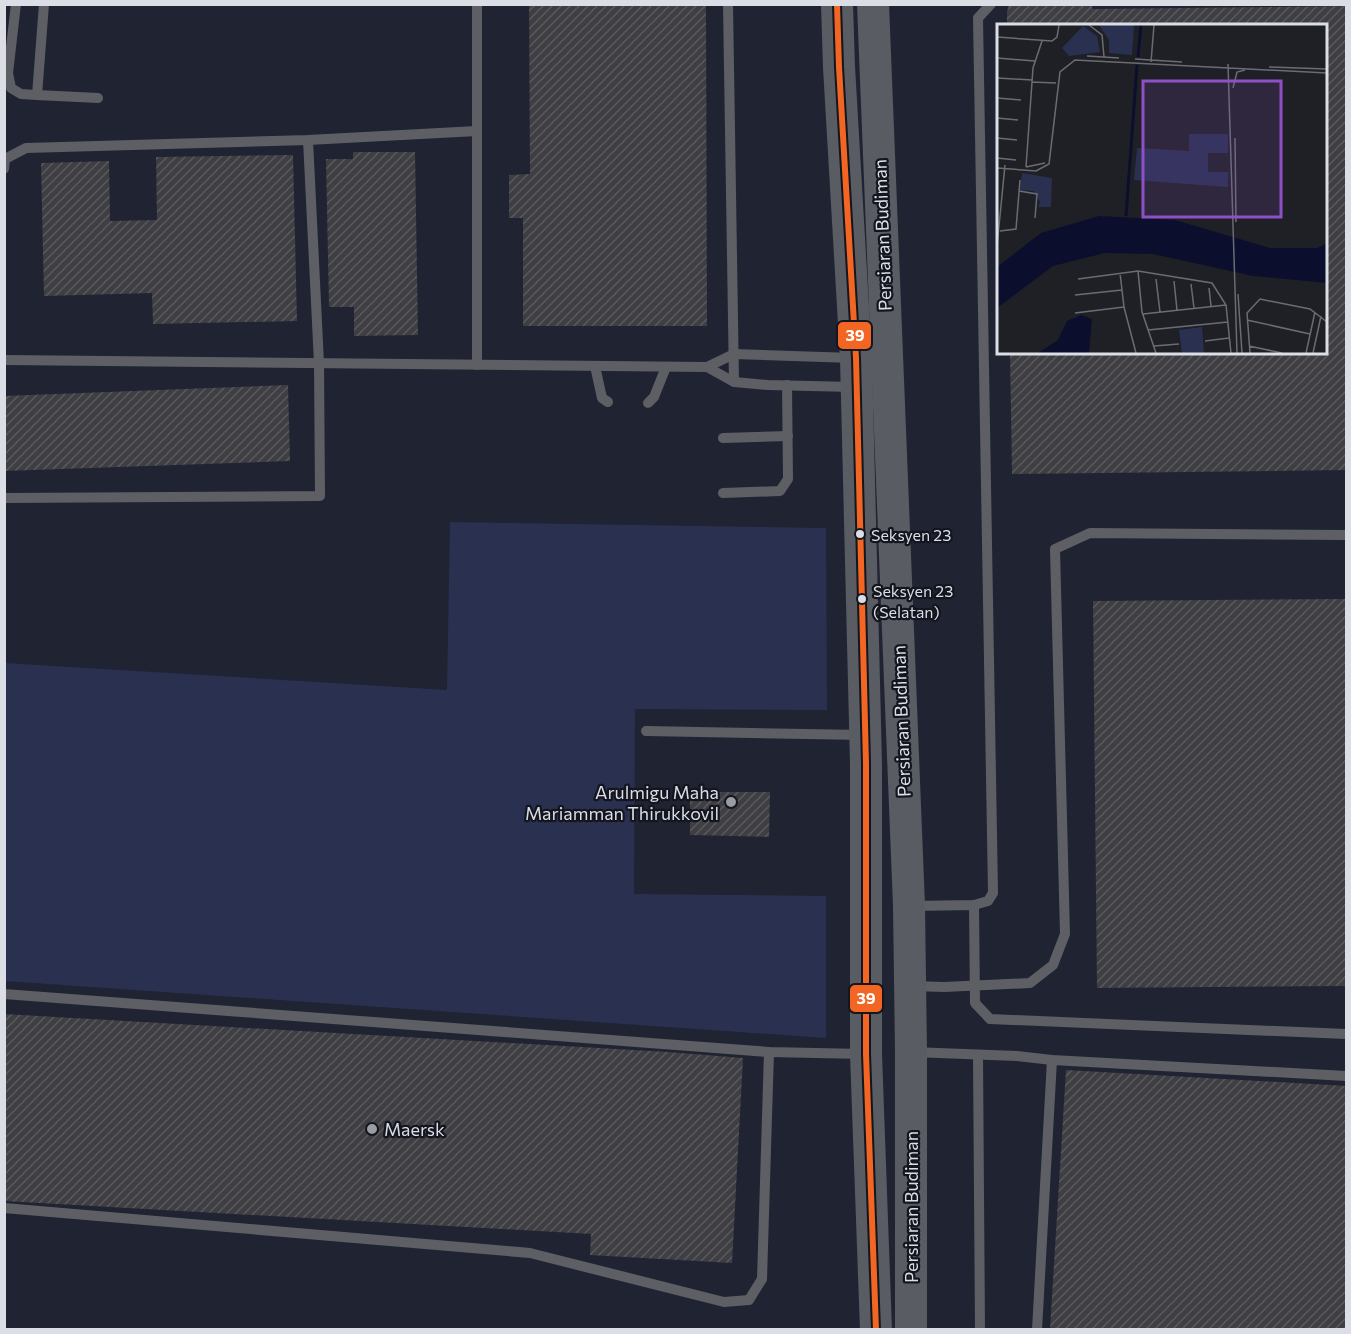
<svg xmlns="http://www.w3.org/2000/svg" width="1351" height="1334" font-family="Commissioner,sans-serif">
  <defs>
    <pattern id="building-hatch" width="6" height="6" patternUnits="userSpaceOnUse" patternTransform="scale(1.5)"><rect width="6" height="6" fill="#3e3e43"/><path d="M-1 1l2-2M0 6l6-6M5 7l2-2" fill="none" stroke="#59595e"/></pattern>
  </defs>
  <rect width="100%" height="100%" fill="#1f2026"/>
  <!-- built -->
  <path fill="#202332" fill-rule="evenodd" d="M5,5H1346V1329L5,1330ZM998,26H1326V352H998Z"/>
  <!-- green -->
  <path fill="#2a3050" d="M450,522L826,528L827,710L635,709L634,894L826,896V1038L5,981V663L447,690Z"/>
  <!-- building -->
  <g fill="url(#building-hatch)">
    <path d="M529,4H706L707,326H523V218H509V175L530,174Z"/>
    <path d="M1009,4H1091L1093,9L1347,6V470L1012,474L1010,352H1326V26H1007V12Z"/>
    <path d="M353,152H415L418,335L354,336V307H329L326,159H353Z"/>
    <path d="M293,155L297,321L153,324L152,293L44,296L41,163L109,161L110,221L157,220L156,157Z"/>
    <path d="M288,385L290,461L4,471V396Z"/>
    <path d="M1347,599V986L1097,988L1093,601Z"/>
    <path d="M690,792H770L769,837L690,835Z"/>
    <path d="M4,1014L668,1052L743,1058L732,1263L590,1255L591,1234L4,1201Z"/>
    <path d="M1066,1070L1347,1086V1329H1050Z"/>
  </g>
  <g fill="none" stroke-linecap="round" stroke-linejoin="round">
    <!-- lane -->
    <g stroke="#5e5f64" stroke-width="10">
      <path d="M16,4L8,73L11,88L21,94L37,95L44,4"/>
      <path d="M728,4L734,382"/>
      <path d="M37,95L98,98"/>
      <path d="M4,169L5,159L26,148L308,140L477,131"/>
      <path d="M4,360L707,367L734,354L853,358"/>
      <path d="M477,365V4"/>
      <path d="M595,366L602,398L608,402"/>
      <path d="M707,367L734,382L768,385L853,387"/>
      <path d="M648,403L654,397L666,367"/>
      <path d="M723,438L788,436"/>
      <path d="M723,493L780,491L788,479L787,385"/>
      <path d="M4,498L320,496L319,363L308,140"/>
      <path d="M646,731L864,735"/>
      <path d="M974,905L975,1003L990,1019L1346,1034"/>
      <path d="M912,906L974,905L988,901L993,893L978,18L991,4"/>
      <path d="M912,986L944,987L1030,983L1053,965L1065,934L1055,549L1090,533L1346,535"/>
      <path d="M4,994L769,1052L863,1054"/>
      <path d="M912,1052L1017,1056L1052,1060L1346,1076"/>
      <path d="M978,1056L980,1330"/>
      <path d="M4,1208L530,1253L724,1302L749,1300L762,1279L769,1052"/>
      <path d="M1037,1330L1052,1060"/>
    </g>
    <!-- secondary -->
    <g stroke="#5a5c63" stroke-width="32">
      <path d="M837,4L839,67L856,358L866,764V1054L876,1330"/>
      <path d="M873,4L909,906L911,1052V1330"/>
    </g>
    <!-- bus-1 casing -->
    <g stroke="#13151f" stroke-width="10">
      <path id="bus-1" d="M837,4L839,67L856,358L866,764V1054L876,1330"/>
    </g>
    <!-- bus-1 -->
    <use href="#bus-1" stroke="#f26522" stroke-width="6"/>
  </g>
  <!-- markers -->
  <g fill="#dcdee6" stroke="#13151f" stroke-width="2">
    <circle cx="860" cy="534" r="5"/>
    <circle cx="862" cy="599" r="5"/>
  </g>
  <g fill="#9a9ca3" stroke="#13151f" stroke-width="2">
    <circle cx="731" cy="802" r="6"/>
    <circle cx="372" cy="1129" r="6"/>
  </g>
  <g text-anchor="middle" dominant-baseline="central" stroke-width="4.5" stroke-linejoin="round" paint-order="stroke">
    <!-- bus labels -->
    <g font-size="16" fill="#dcdee6" stroke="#13151f" text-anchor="start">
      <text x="871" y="534">Seksyen 23</text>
      <text x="873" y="590">Seksyen 23<tspan x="873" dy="21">(Selatan)</tspan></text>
    </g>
    <!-- street labels -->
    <g font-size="18" fill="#dcdee6" stroke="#13151f">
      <text transform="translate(882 235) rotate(-92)">Persiaran Budiman</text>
      <text transform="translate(901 721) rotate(-92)">Persiaran Budiman</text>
      <text transform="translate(911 1207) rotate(-90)">Persiaran Budiman</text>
    </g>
    <!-- poi labels -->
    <g font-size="18" fill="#dcdee6" stroke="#13151f" text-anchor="end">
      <text x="719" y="792">Arulmigu Maha<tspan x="719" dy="21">Mariamman Thirukkovil</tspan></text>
      <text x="384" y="1129" text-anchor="start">Maersk</text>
    </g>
  </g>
  <!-- overview -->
  <g transform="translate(997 24)">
    <rect width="330" height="330" fill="#1f2026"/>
    <path d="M86,2L100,12L103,28L72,32L65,24ZM192,110H231V129H211V148H231V163L137,156L140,124L192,127ZM25,149L55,154L54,183H41L43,178L37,167L23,166ZM205,303L207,329H185L182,306Z" fill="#2a3050"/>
    <path d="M102,1H137L135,31L112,29V16Z" fill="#2a3050"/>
    <path d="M102,192L178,196L273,224H320L330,219V259L256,252L156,230L108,229L56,242L0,284V243L44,209ZM84,291L95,295L92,329H41L61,316L70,297Z" fill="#0c0e2d"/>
    <path fill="none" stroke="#0c0e2d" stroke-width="3" d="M141,33L144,1M129,192L140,41"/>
    <path fill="none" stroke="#6b6c73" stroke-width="1.5" d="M92,1L105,11L107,33M0,13L55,17L60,13L62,1M90,32L122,34M0,34L38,37M138,35L185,38M154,38L157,1M231,40L240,329M272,43L330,45M0,54L35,56M35,58L59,59M236,64L240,48L248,46M0,74L24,76M0,94L21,96M0,114L20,116M238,114L239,198M0,134L19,136M29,143L36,44L45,17M29,143L48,139M0,144L39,147L52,140L63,48L78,36L330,49M22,167L40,170L38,194M3,207L19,205L23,156M0,222L8,141M141,247L145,288L159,329M123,249L127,283L139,329M81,255L141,247L215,259L229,281L234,329M159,255L163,288M177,257L180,286M194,260L197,284M212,264L214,282M241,270L245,329M78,271L125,266M78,289L127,283M146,290L229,281M250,296L313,310M151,306L231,298M208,317L232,314M157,322L182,320M252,322L285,329M253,329L250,289L263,275L313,285L330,298M309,329L318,288M316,329L324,292"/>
    <path fill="#8e50c7" fill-opacity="0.15" stroke="#8e50c7" stroke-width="3" d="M146,57H284V193H146Z"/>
    <rect width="330" height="330" fill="none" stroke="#dcdee6" stroke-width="3"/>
  </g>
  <g stroke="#13151f" stroke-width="2">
    <rect x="837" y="321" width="35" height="29" rx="6" fill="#f26522"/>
    <rect x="849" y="984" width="34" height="29" rx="6" fill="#f26522"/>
  </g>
  <g font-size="16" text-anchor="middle" font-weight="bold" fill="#fff">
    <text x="855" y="341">39</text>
    <text x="866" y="1004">39</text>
  </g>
  <!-- border -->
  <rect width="1351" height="1334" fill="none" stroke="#dcdee6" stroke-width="12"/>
</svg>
